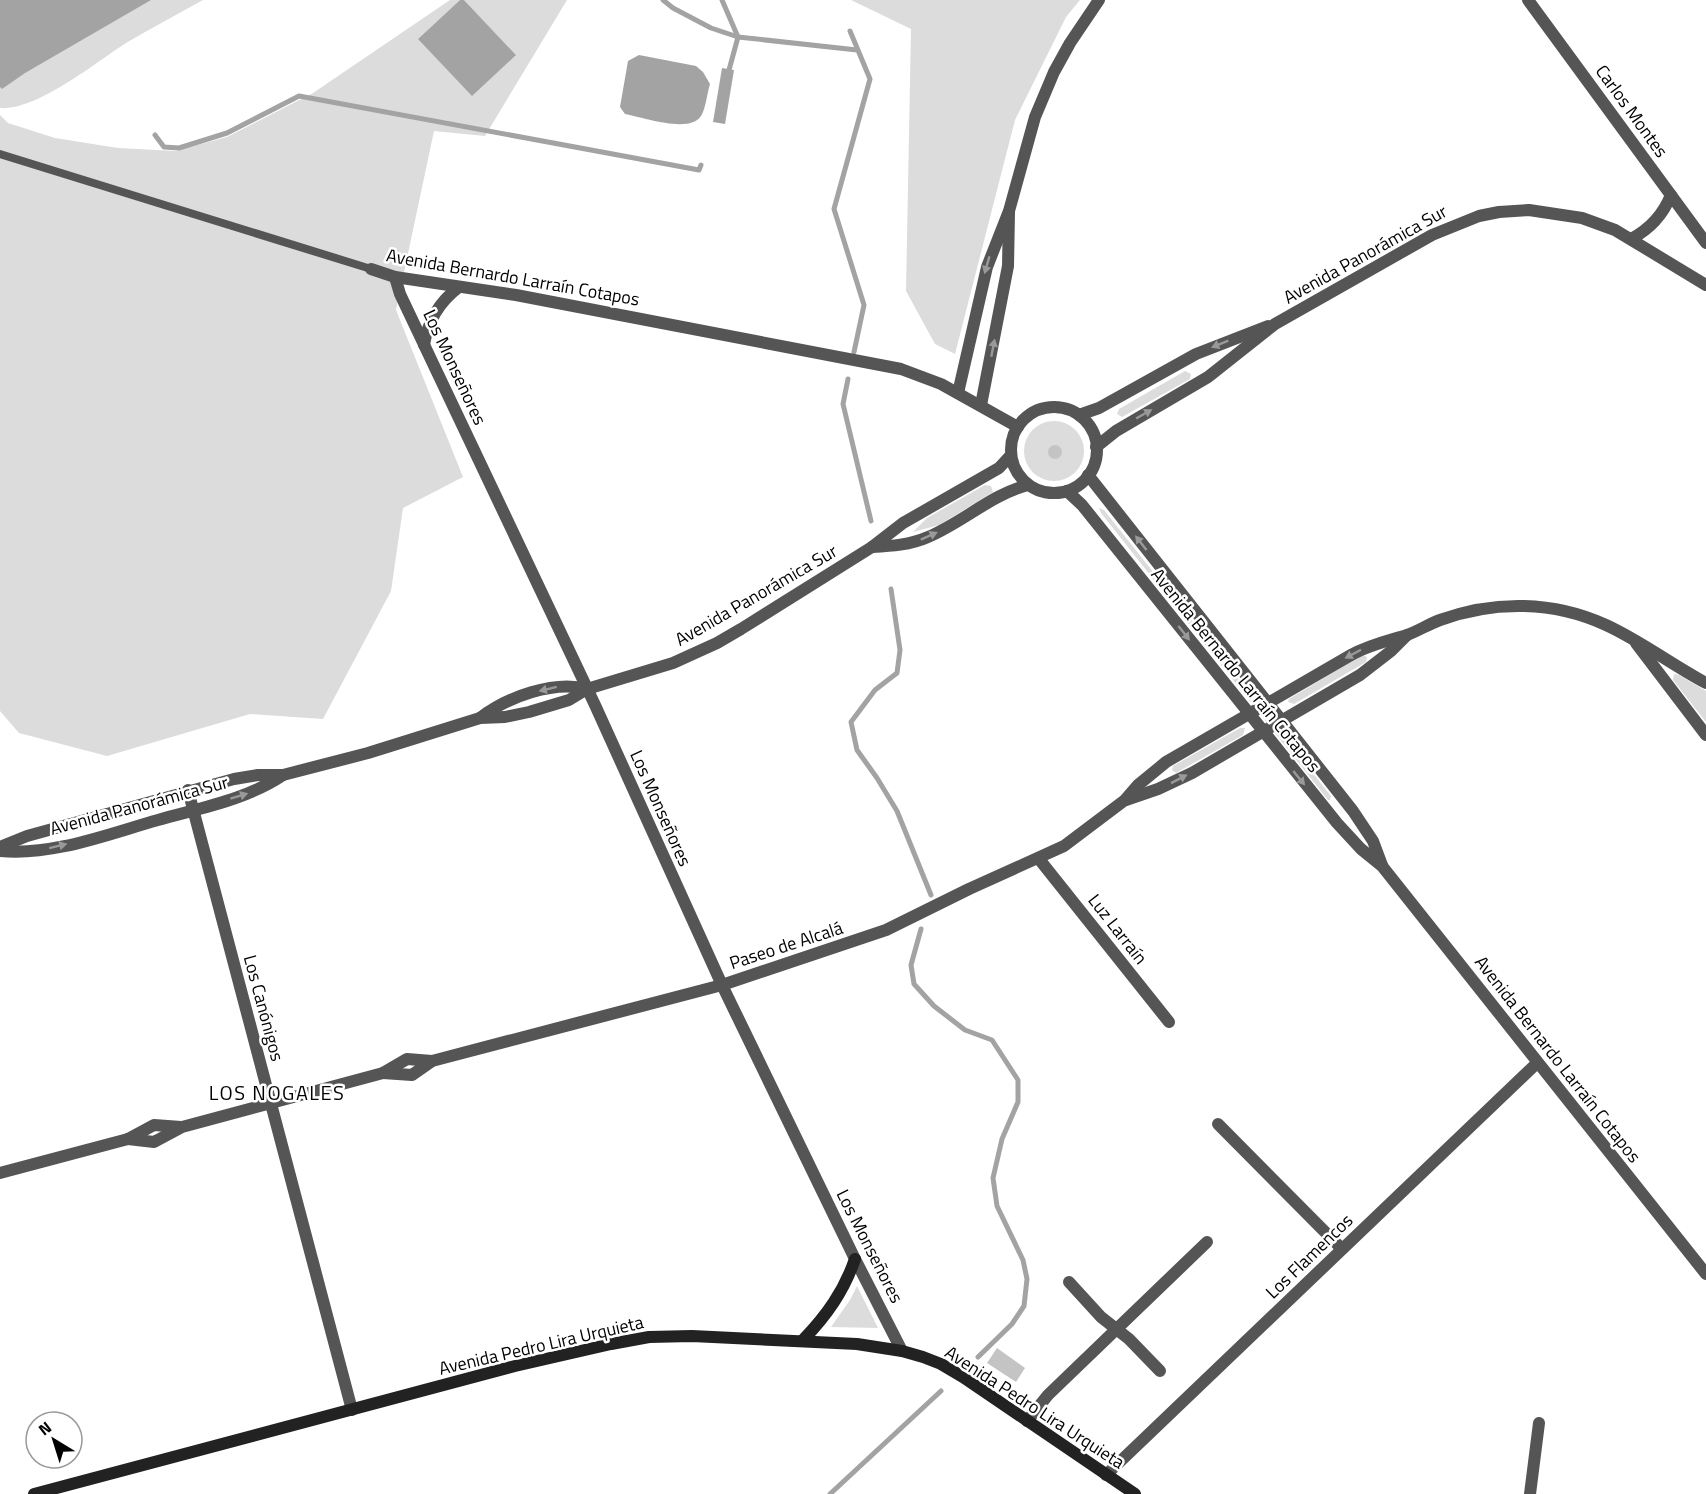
<svg xmlns="http://www.w3.org/2000/svg" width="1706" height="1494" font-family="'Titillium Web',sans-serif">
  <rect width="100%" height="100%" fill="#fff"/>
  <!-- green -->
  <g fill="#dcdcdc">
    <path d="M0,0H203C178,14 151,28 126,43C95,63 36,111 0,108Z"/>
    <path d="M450,0H460L418,39L516,55L464,0H567L485,136L434,131L396,310L463,477L403,508L391,591L323,719L250,714L107,756L19,733L0,711V115L8,123L55,138L118,148L176,151L227,137L313,93Z"/>
    <path d="M851,0H1080L1066,17L1015,120L955,354L935,344L906,291L911,29Z"/>
    <path d="M1185,371L1191,374L1190,379L1122,417L1117,414L1119,409Z"/>
    <circle cx="1054" cy="451" r="30"/>
    <path d="M985,485L991,486L993,492L939,525L913,532L927,518Z"/>
    <path d="M1099,508L1104,510L1331,796L1330,800H1328L1101,513Z"/>
    <path d="M1362,655L1367,657L1366,662L1294,704L1288,702L1289,699Z"/>
    <path d="M1674,674L1679,675L1706,691V722L1673,680Z"/>
    <path d="M1240,728H1245L1243,735L1176,773L1172,770L1173,766Z"/>
    <path d="M857,1286L878,1328L831,1327L850,1300Z"/>
  </g>
  <!-- water -->
  <g fill="#a3a3a3">
    <path d="M0,0H151L25,73L2,89L0,87Z"/>
    <path d="M460,0H464L516,55L472,96L418,39Z"/>
    <path d="M639,55L696,66L703,72L710,84C707,93 706,108 701,116C690,134 642,117 625,114L620,107L628,61Z"/>
    <path d="M722,68L734,70L725,124L713,122Z"/>
  </g>
  <g fill="none" stroke-linecap="round" stroke-linejoin="round">
    <!-- stream -->
    <g stroke="#a3a3a3" stroke-width="5">
      <path d="M663,0L673,8L711,28L738,37L857,50"/>
      <path d="M722,0L738,37L729,70"/>
      <path d="M850,31L870,79L834,209L864,305L854,352"/>
      <path d="M155,135L164,147L179,148L227,133L299,96L699,170L701,165"/>
      <path d="M848,379L843,404L871,521"/>
      <path d="M891,589L900,650L897,673L875,690L851,722L857,750L877,778L897,811L931,895"/>
      <path d="M921,929L911,965L914,984L934,1006L965,1030L992,1040L1018,1080V1102L1002,1139L993,1178L997,1206L1023,1260L1027,1279L1024,1306L1012,1324L978,1357"/>
      <path d="M830,1494L941,1391"/>
    </g>
  </g>
  <!-- building -->
  <g fill="#c4c4c4">
    <circle cx="1055" cy="452" r="7"/>
    <path d="M997,1348L1025,1368L1016,1382L987,1363Z"/>
  </g>
  <g fill="none" stroke-linecap="round" stroke-linejoin="round">
    <!-- service -->
    <path stroke="#555" stroke-width="8" d="M0,154L371,269"/>
    <!-- minor -->
    <g stroke="#555" stroke-width="12">
      <path d="M1528,0L1706,243"/>
      <path d="M1631,239C1650,229 1663,215 1671,195"/>
      <path d="M371,269L395,277L516,295L901,369L941,384L1018,427"/>
      <path d="M395,277L400,294L595,705L722,985L855,1259L902,1351"/>
      <path d="M424,345C428,320 439,302 459,287"/>
      <path d="M958,393L987,267L1009,211L1035,117L1054,72L1070,43L1099,0"/>
      <path d="M981,405L1008,266L1009,212"/>
      <path d="M1636,643L1706,735"/>
      <path d="M188,790L352,1410"/>
      <path d="M1126,800L1158,789L1192,773L1360,675L1391,651L1407,635"/>
      <path d="M1039,859L1169,1022"/>
      <path d="M383,1073L412,1075L432,1061L722,985L886,930L969,889L1064,846L1125,800L1138,785L1166,762L1351,655C1369,645 1387,641 1407,635C1418,631 1429,624 1440,620C1495,600 1554,601 1606,625C1641,641 1672,665 1706,683"/>
      <path d="M1218,1124L1342,1249"/>
      <path d="M128,1139L154,1142L182,1127L383,1073L407,1059L432,1061"/>
      <path d="M0,1173L128,1139L154,1125L181,1127"/>
      <path d="M1069,1282L1101,1317L1129,1339L1160,1371"/>
      <path d="M1027,1421L1048,1395L1207,1242"/>
      <path d="M1106,1475L1537,1063"/>
      <path d="M1530,1494L1539,1423"/>
    </g>
    <!-- tertiary -->
    <g stroke="#555" stroke-width="12">
      <circle cx="1054" cy="450" r="43"/>
      <path d="M1079,415L1099,408L1196,354L1268,326"/>
      <path d="M1096,447L1116,431L1208,377L1275,324L1432,235L1479,216L1499,212L1529,210L1582,218L1615,230L1706,285"/>
      <path d="M1088,475L1353,811L1373,841L1382,865"/>
      <path d="M1067,491L1082,505L1337,823L1361,849L1382,866L1706,1274"/>
      <path d="M872,547C891,546 910,545 928,537C962,523 992,494 1028,485"/>
      <path d="M480,718C507,697 554,680 587,689"/>
      <path d="M0,847L27,836L234,779L258,775H283L368,753L480,718L505,717L529,712L569,700L587,689L673,663L717,643L741,629L872,547L903,523L999,468L1011,455"/>
      <path d="M0,851C53,856 108,834 158,820C200,808 246,800 283,775"/>
    </g>
    <!-- secondary -->
    <g stroke="#222" stroke-width="12">
      <path d="M803,1340C827,1315 844,1291 855,1259"/>
      <path d="M34,1494L515,1366L611,1344L649,1337L692,1336L857,1344L902,1351L923,1357L941,1364L963,1377L1135,1494"/>
    </g>
  </g>
  <!-- one-way arrows -->
  <defs><path id="oneway-solid" d="M-6-.8H1V-3.2L6.5 0L1 3.2V.8H-6Z" transform="scale(1.5)"/></defs>
  <g fill="#999">
    <use href="#oneway-solid" transform="translate(987 265) rotate(106)"/>
    <use href="#oneway-solid" transform="translate(1220 344) rotate(158)"/>
    <use href="#oneway-solid" transform="translate(993 348) rotate(-79)"/>
    <use href="#oneway-solid" transform="translate(1144 414) rotate(-30)"/>
    <use href="#oneway-solid" transform="translate(929 536) rotate(-24)"/>
    <use href="#oneway-solid" transform="translate(1141 543) rotate(-128)"/>
    <use href="#oneway-solid" transform="translate(1184 633) rotate(52)"/>
    <use href="#oneway-solid" transform="translate(1353 654) rotate(152)"/>
    <use href="#oneway-solid" transform="translate(548 689) rotate(166)"/>
    <use href="#oneway-solid" transform="translate(1299 778) rotate(51)"/>
    <use href="#oneway-solid" transform="translate(1179 779) rotate(-27)"/>
    <use href="#oneway-solid" transform="translate(239 796) rotate(-17)"/>
    <use href="#oneway-solid" transform="translate(58 846) rotate(-14)"/>
  </g>
  <g text-anchor="middle" dominant-baseline="central" stroke-width="5" stroke-linejoin="round" paint-order="stroke">
    <!-- street labels -->
    <g font-size="18" fill="#000" stroke="#fff">
      <text transform="translate(1632 111) rotate(54)">Carlos Montes</text>
      <text transform="translate(1365 254) rotate(-29)">Avenida Panorámica Sur</text>
      <text transform="translate(513 277) rotate(10)">Avenida Bernardo Larraín Cotapos</text>
      <text transform="translate(455 367) rotate(65)">Los Monseñores</text>
      <text transform="translate(756 595) rotate(-30)">Avenida Panorámica Sur</text>
      <text transform="translate(1236 670) rotate(51)">Avenida Bernardo Larraín Cotapos</text>
      <text transform="translate(139 805) rotate(-15)">Avenida Panorámica Sur</text>
      <text transform="translate(661 808) rotate(66)">Los Monseñores</text>
      <text transform="translate(1118 929) rotate(52)">Luz Larraín</text>
      <text transform="translate(786 945) rotate(-18)">Paseo de Alcalá</text>
      <text transform="translate(264 1008) rotate(75)">Los Canónigos</text>
      <text transform="translate(1558 1059) rotate(52)">Avenida Bernardo Larraín Cotapos</text>
      <text transform="translate(870 1246) rotate(63)">Los Monseñores</text>
      <text transform="translate(1309 1256) rotate(-44)">Los Flamencos</text>
      <text transform="translate(541 1345) rotate(-13)">Avenida Pedro Lira Urquieta</text>
      <text transform="translate(1035 1407) rotate(33)">Avenida Pedro Lira Urquieta</text>
    </g>
    <!-- neighbourhood labels -->
    <g font-size="20" letter-spacing="1.5" fill="#000" stroke="#fff">
      <text x="277" y="1092">LOS NOGALES</text>
    </g>
  </g>
  <!-- north arrow -->
  <g transform="translate(54 1440) rotate(322)"><circle r="28" fill="#ffffff" stroke="#999999" stroke-width="1.5"/>
  <path d="M0-4.5L10 22L0 15L-10 22Z" fill="#000000"/>
  <text y="-9" font-size="16" font-weight="bold" text-anchor="middle" fill="#000000">N</text>
  </g>
</svg>
